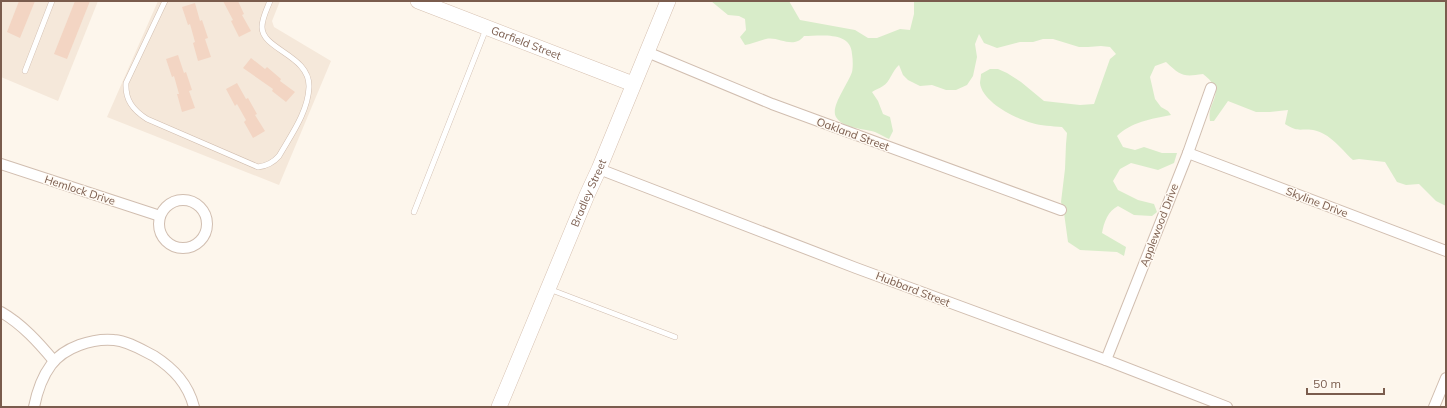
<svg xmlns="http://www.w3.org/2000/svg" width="1447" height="408" font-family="Mulish,sans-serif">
  <rect width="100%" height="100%" fill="#fdf6ec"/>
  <!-- residential -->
  <g fill="#f5e8da">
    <path d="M2,1H98L58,101L1,77Z"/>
    <path d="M158,1H280L272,21L274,27L331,61L279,185L107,117Z"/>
  </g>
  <!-- green -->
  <path fill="#d8ecc9" d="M711,1H789L800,20L855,30L868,38H877L900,29L910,30L914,14V1H1446V206L1436,201L1419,184L1406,185L1397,182L1385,162L1359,159L1353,160C1341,149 1330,133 1313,130C1299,128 1300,133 1285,124L1288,110L1270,112H1256L1228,101L1214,121H1210C1206,100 1229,94 1203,74C1183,77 1181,76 1166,62L1155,66L1150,77L1155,99L1161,107L1168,111L1171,115C1151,119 1131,122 1117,136L1123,147L1135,150L1144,147L1162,153H1177L1174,163L1158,170L1131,163L1120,169L1113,181L1118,190L1138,200L1154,204L1157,212L1152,216L1134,215L1118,206C1108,211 1104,222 1102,233L1126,247L1124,256L1117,252L1080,250L1068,242L1064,213L1061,202L1065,169L1066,144L1067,133L1062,127C1052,126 1041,126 1032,123C1016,119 982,102 980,83C980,81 981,77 981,74L990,69H998L1007,73L1021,82L1044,101L1080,105L1094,104L1110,59L1116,54L1110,47L1101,46L1088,47H1079L1053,39H1043L1033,42H1020L997,48L984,43L979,34L975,44L977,57L973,76L967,85L956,90H946L932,85L920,86L908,80L903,75L899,65C892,71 890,82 883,86C879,89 876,89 872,92L878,101L883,114L890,117L893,131L889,139C884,137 880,134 875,132C863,128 843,129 836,117C830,107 848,84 852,72C853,67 853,60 852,54C851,31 821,36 804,36C793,50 779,36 766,39C759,41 752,44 745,45L740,37L746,30L745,19L739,16L728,15Z"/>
  <!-- building -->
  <g fill="#f3d5c3">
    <path d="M19,1H35L20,38L7,32Z"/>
    <path d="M75,1H90L67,59L54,54Z"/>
    <path d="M223,1H238L244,14L242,15L251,31L239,37L231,21L233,20Z"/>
    <path d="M195,3L200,21L202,20L208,38L205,39L211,57L198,61L193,43L195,42L190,24L188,25L182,7Z"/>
    <path d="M178,55L184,73L186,72L192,90L189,91L195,108L182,112L177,94H179L174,76L172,77L166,59Z"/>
    <path d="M251,58L265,69L267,67L281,79L280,81L295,92L286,102L272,91L273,89L243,68Z"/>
    <path d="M237,83L246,99L248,98L257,114L255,115L265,131L253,138L244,122L246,120L237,104L235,106L226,89Z"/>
  </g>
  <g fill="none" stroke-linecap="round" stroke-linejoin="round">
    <!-- lane casing -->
    <g stroke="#d1beb0" stroke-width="6">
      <g id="lane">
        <path d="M165,1L126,83C125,100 133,110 147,119L258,167C266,166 273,163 279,156C291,135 308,112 309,87C310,55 262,50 262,27C262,18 267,9 270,1"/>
        <path d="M25,71L52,1"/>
        <path d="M414,212L486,29"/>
        <path d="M549,289L675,337"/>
      </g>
    </g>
    <!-- street casing -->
    <g stroke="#d1beb0" stroke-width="12">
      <g id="street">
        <path d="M647,52L772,104L1061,210"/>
        <path d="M1188,153L1446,251"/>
        <path d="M1,164L160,216"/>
        <path d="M599,169L856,268L1106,360L1227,407"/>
        <circle cx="183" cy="224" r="24"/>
        <path d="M1,312C22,324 39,343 54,361"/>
        <path d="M1106,360L1188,153L1211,88"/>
        <path d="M34,407C37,392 42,377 51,365C64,347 93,338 114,340C128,341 142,350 154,356C174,369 188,384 194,407"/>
        <path d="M1434,407L1446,378"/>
      </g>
    </g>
    <!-- secondary casing -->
    <g stroke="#d6c0b0" stroke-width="16">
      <g id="secondary">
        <path id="s1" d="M418,1L633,84"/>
        <path id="s2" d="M499,407L587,195L599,169L668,1"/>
      </g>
    </g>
    <!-- lane -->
    <use href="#lane" stroke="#fff" stroke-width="5"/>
    <!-- street -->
    <use href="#street" stroke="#fff" stroke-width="10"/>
    <!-- secondary -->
    <use href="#secondary" stroke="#fff" stroke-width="15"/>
  </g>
  <g text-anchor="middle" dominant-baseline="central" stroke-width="3" stroke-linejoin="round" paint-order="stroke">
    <!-- street labels -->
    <g font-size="11" fill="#7a5c4d" stroke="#fffaf3">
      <text stroke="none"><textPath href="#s1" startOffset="116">Garfield Street</textPath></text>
      <text transform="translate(853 134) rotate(20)">Oakland Street</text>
      <text transform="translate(80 190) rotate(18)">Hemlock Drive</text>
      <text stroke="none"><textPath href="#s2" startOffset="232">Bradley Street</textPath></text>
      <text transform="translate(1317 202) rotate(21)">Skyline Drive</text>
      <text transform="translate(1159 225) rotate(-69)">Applewood Drive</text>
      <text transform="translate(913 289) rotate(21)">Hubbard Street</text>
    </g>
  </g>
  <!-- border -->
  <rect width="1447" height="408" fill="none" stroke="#7a5c4d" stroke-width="4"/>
  <!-- scale -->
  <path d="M1307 388v6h77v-6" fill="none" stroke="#7a5c4d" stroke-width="2"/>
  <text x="1313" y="388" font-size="12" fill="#7a5c4d" stroke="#fffaf3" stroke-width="3" paint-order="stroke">50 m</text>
</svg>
